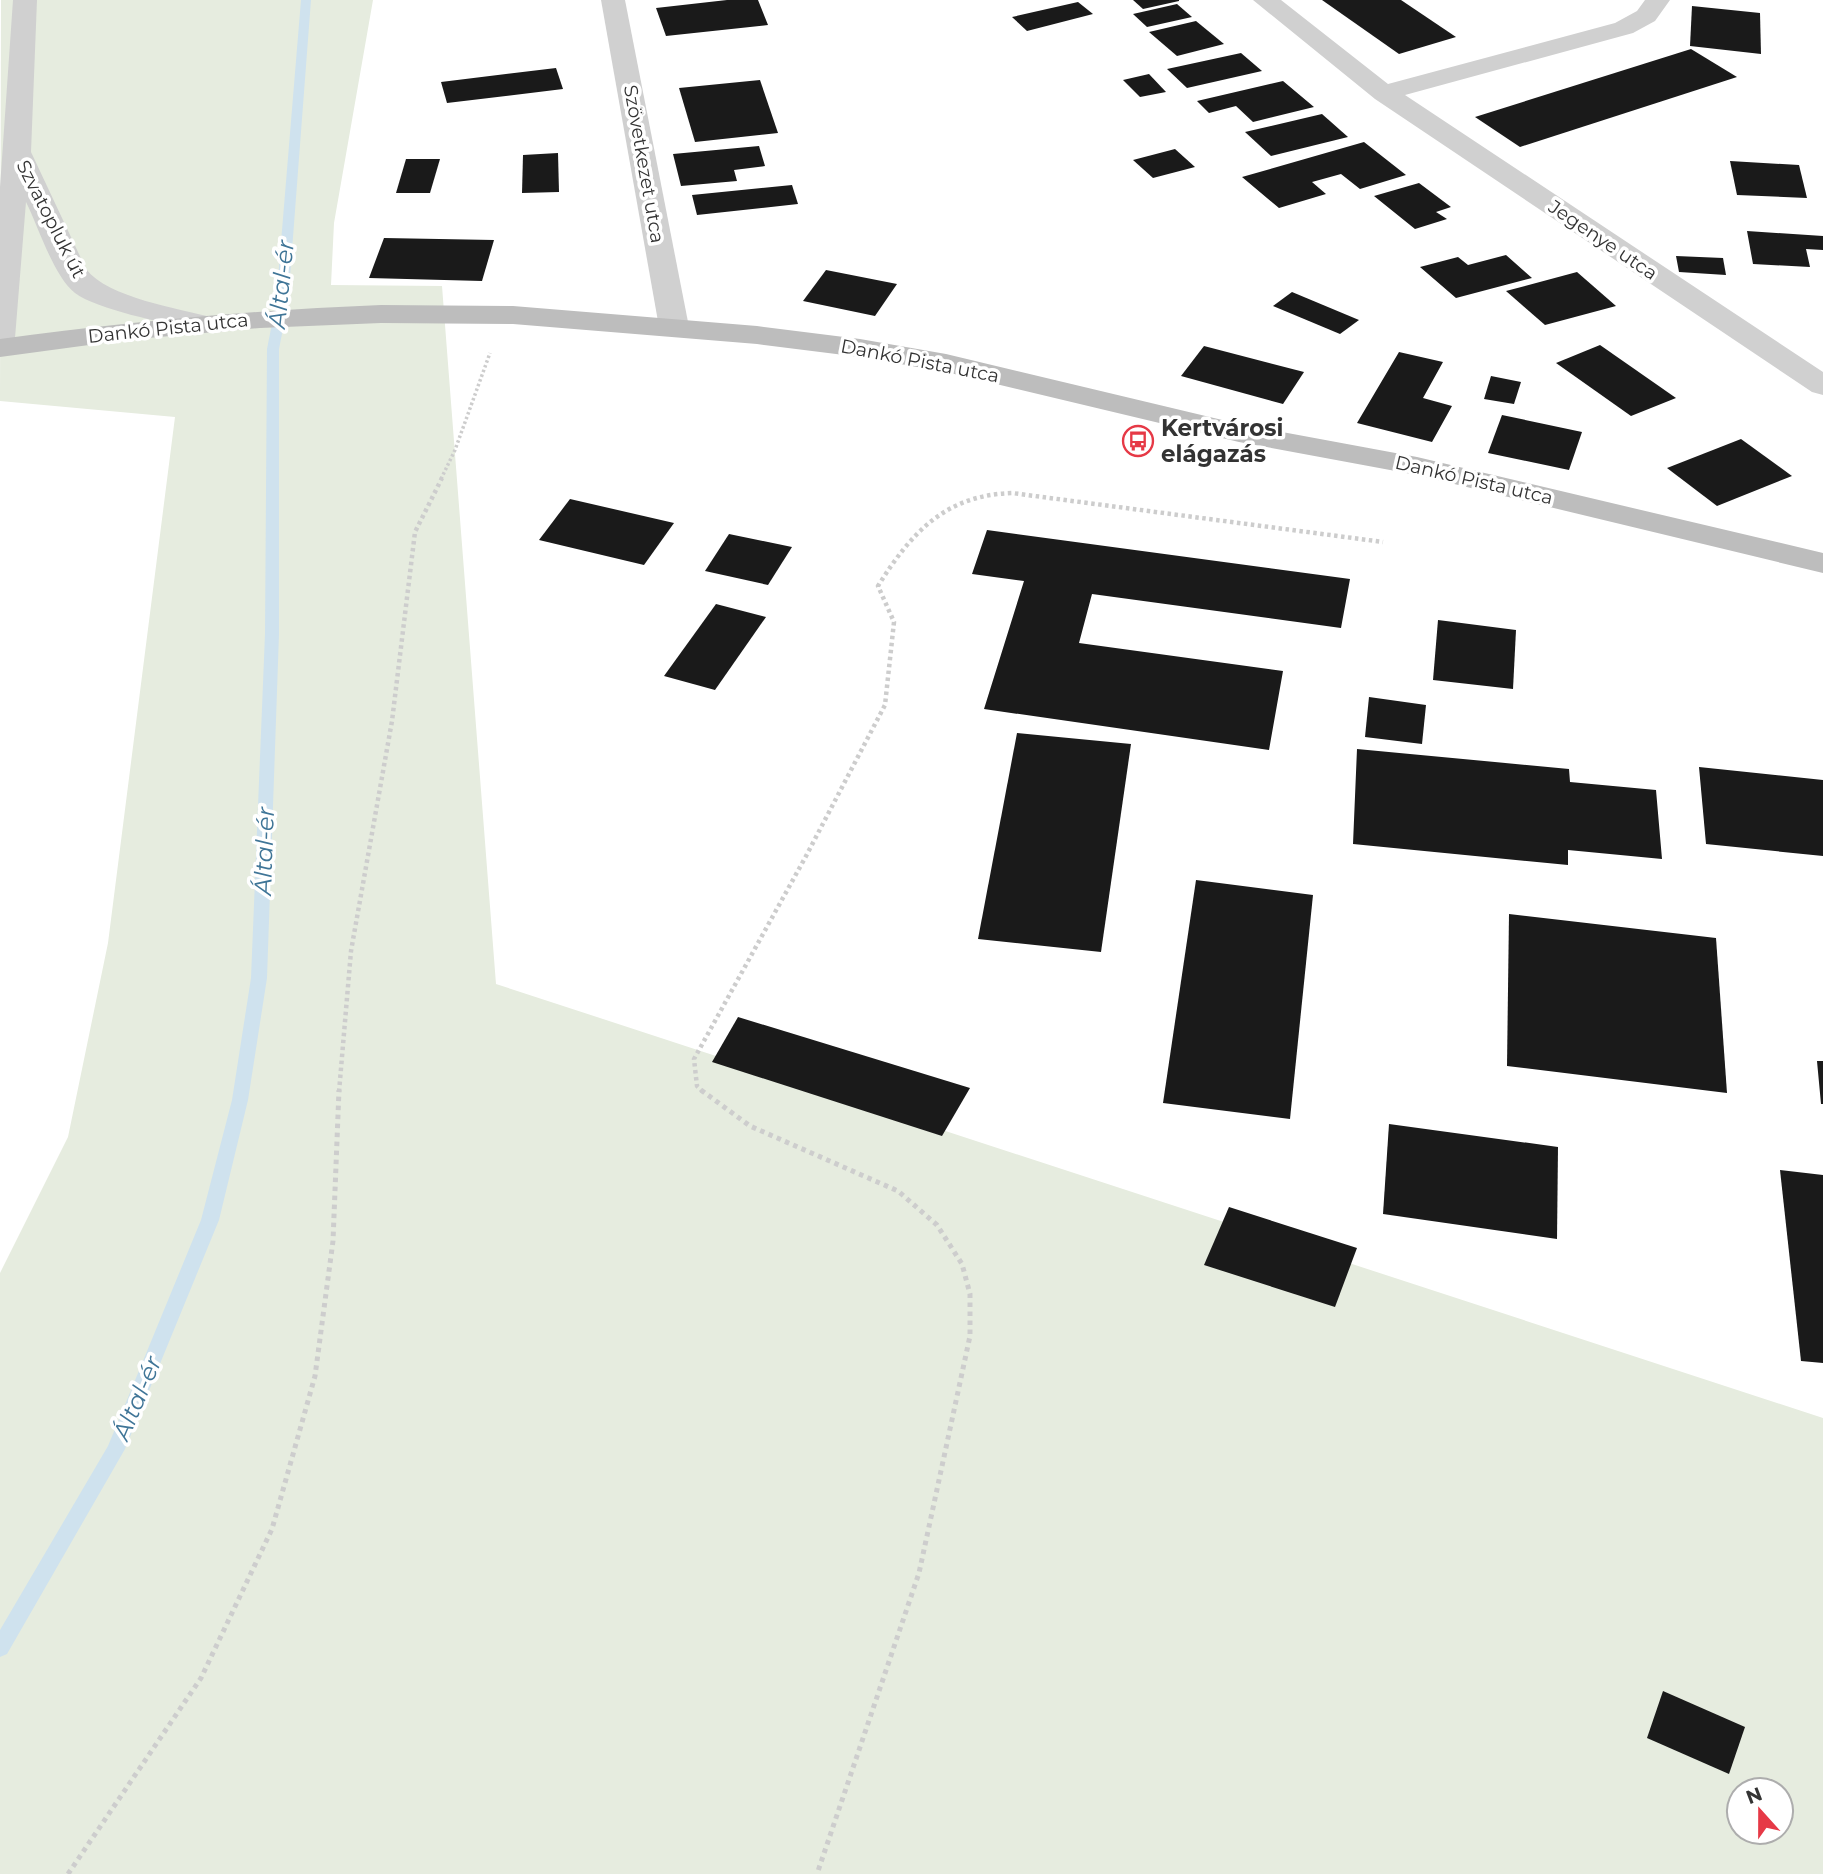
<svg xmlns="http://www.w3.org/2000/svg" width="1823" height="1874" font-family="Montserrat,sans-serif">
  <rect width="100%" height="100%" fill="#fff"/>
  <!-- green -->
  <path fill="#e6ecdf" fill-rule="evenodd" d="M1,0H373L334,223L331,285L442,286L496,984L1823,1418V1874H0V1273L68,1137L108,943L175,417L0,401ZM1739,1790H1781V1832H1739Z"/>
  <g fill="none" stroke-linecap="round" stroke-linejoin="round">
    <!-- stream -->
    <path fill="#cfe2ee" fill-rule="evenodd" d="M301,0H311L288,303L279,349V634L267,978L248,1100L219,1220L125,1449L7,1654L0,1657V1630L108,1446L201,1220L232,1100L251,978L265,634L267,349L276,303Z"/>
  </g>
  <!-- building -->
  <g fill="#1a1a1a">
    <path d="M727,0H758L768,25L666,36L656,8Z"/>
    <path d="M1133,0H1179V1L1143,9Z"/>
    <path d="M1322,0H1401L1456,37L1399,54Z"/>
    <path d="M1078,2L1093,14L1027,31L1012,17Z"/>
    <path d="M1177,4L1192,17L1147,27L1133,14Z"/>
    <path d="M1692,6L1760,13L1761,54L1690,46Z"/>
    <path d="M1196,21L1224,44L1177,56L1149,32Z"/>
    <path d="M1691,49L1737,77L1520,147L1475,117Z"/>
    <path d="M1241,53L1262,71L1187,88L1167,69Z"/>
    <path d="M556,68L563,89L447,103L441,82Z"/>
    <path d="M1149,74L1166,92L1140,97L1123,80Z"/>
    <path d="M760,80L778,133L695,142L679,88Z"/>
    <path d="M1283,81L1314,107L1253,122L1236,106L1209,113L1197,101Z"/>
    <path d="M1322,114L1348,137L1271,156L1245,132Z"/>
    <path d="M1364,142L1406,175L1360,189L1341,174L1312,182L1326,194L1279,208L1242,177Z"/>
    <path d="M759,146L765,166L734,170L737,181L681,186L673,154Z"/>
    <path d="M1175,149L1195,167L1153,178L1133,160Z"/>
    <path d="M558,153L559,192L522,193L523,155Z"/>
    <path d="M406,159H440L430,193H396Z"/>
    <path d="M1730,161L1799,165L1807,198L1737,195Z"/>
    <path d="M1419,183L1451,207L1436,212L1447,219L1415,229L1374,196Z"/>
    <path d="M792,185L798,204L697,215L692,195Z"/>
    <path d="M1747,231L1823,236V250L1806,249L1810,267L1753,264Z"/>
    <path d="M384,238L494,240L482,281L369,278Z"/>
    <path d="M1506,255L1532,278L1456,298L1420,267L1458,257L1468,265Z"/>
    <path d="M1676,256L1723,258L1726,275L1679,272Z"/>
    <path d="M826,270L897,284L875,316L803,301Z"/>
    <path d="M1577,272L1616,306L1545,325L1506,291Z"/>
    <path d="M1292,292L1359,320L1340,334L1273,306Z"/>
    <path d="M1600,345L1676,398L1631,416L1556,363Z"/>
    <path d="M1204,346L1304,372L1283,404L1181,376Z"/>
    <path d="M1399,352L1443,362L1423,398L1452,406L1432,442L1357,423Z"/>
    <path d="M1491,376L1521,382L1514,404L1484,399Z"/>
    <path d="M1502,415L1582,432L1569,470L1488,453Z"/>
    <path d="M1741,439L1792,476L1717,506L1667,468Z"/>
    <path d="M570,499L674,523L644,565L539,540Z"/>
    <path d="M987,530L1350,579L1341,628L1092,594L1079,643L1283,671L1269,750L984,709L1024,581L972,574Z"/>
    <path d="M729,534L792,547L768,585L705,571Z"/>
    <path d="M716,604L766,617L715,690L664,676Z"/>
    <path d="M1438,620L1516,630L1513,689L1433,680Z"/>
    <path d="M1369,697L1426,705L1422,744L1365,737Z"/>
    <path d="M1017,733L1131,744L1101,952L978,939Z"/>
    <path d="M1357,749L1569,769L1570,782L1656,790L1662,859L1568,850V865L1353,844Z"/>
    <path d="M1699,767L1823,780V856L1706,844Z"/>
    <path d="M1196,880L1313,895L1290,1119L1163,1103Z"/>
    <path d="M1509,914L1716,938L1727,1093L1507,1066Z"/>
    <path d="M738,1017L970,1088L942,1136L712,1062Z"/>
    <path d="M1817,1061H1823V1104H1821Z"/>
    <path d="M1389,1124L1558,1147L1557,1239L1383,1214Z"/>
    <path d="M1780,1170L1823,1175V1363L1801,1361Z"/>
    <path d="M1229,1207L1357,1248L1335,1307L1204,1265Z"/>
    <path d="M1663,1691L1745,1727L1729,1774L1647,1738Z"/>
  </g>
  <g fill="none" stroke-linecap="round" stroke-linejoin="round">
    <!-- path-far2 -->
    <path stroke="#cdcdcd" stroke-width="3.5" stroke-dasharray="2.5 2.5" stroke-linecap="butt" d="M441,479L455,450L490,353"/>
    <!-- path-far1 -->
    <g stroke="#cdcdcd" stroke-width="4.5" stroke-dasharray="3.5 3.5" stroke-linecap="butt">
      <path d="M339,1092L351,951L392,721L415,532L442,478"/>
      <path d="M703,1092L697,1086L694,1059L805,858L885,705L894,622L878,586C911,533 945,495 1012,493L1383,542"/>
    </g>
    <!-- path -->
    <g stroke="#cdcdcd" stroke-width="5" stroke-dasharray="4.5 4.5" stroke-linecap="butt">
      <path d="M701,1090L750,1126L898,1191L937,1225L962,1264L970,1294V1336L919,1573L817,1874"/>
      <path d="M68,1874L201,1678L272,1529L315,1376L333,1241L339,1090"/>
    </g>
    <!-- street -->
    <g fill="#d0d0d0" fill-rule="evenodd">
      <path d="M13,0H37L31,152L86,269C108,298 178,308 214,318L219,324L214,330L204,333L194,330C163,322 98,310 75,293C54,277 38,226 26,202L15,338L11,344L0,347V187Z"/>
      <path d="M601,0H625L689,327L684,333L674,336L664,333L659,327Z"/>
      <path d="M1253,0H1281L1388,84L1615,23L1637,11L1645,0H1670L1655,21L1633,33L1405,95L1823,372V395L1812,392L1375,99Z"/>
    </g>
    <!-- secondary -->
    <path fill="#bdbdbd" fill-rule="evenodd" d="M381,305L513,306L757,326L860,339L946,354L1239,424L1417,457L1823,553V573L1417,475L1239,442L946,372L860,357L757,344L513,324L381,323L260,328L126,340L0,357V339C127,322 253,310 381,305Z"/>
  </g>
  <!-- icons -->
  <defs>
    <g id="bus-ring" transform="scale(1.575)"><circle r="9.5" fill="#fff" stroke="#e63946" stroke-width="1.5"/><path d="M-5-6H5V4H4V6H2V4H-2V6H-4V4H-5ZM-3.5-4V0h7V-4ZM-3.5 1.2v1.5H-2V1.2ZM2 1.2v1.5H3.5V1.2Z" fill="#e63946"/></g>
  </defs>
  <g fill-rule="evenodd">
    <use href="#bus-ring" x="1138" y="441"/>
  </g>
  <g text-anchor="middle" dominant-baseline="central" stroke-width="7" stroke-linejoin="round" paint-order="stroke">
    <!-- far-street labels -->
    <g font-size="19" fill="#333" stroke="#fff">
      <text transform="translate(644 164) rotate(80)">Szövetkezet utca</text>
      <text transform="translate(51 219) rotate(63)">Szvatopluk út</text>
      <text transform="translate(1603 240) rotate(34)">Jegenye utca</text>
      <text transform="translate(168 328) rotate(-6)">Dankó Pista utca</text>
      <text transform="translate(920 361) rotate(11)">Dankó Pista utca</text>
      <text transform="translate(1474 480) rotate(13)">Dankó Pista utca</text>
    </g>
    <!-- poi labels -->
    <g font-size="23" font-weight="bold" fill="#333" stroke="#fff" text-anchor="start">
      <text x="1161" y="428">Kertvárosi<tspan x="1161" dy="26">elágazás</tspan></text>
    </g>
    <!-- water labels -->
    <g font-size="24" font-style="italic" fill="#3f7597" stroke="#fff">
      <text transform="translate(281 284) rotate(-84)">Által-ér</text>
      <text transform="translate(264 851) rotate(-88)">Által-ér</text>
      <text transform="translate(137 1398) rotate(-67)">Által-ér</text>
    </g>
  </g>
  <!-- north arrow -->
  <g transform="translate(1760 1811) rotate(339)"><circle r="33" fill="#ffffff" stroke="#adadad" stroke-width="2"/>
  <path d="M0-5L12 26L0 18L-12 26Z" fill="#e63946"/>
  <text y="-10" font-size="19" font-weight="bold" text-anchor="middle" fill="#333333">N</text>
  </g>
</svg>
